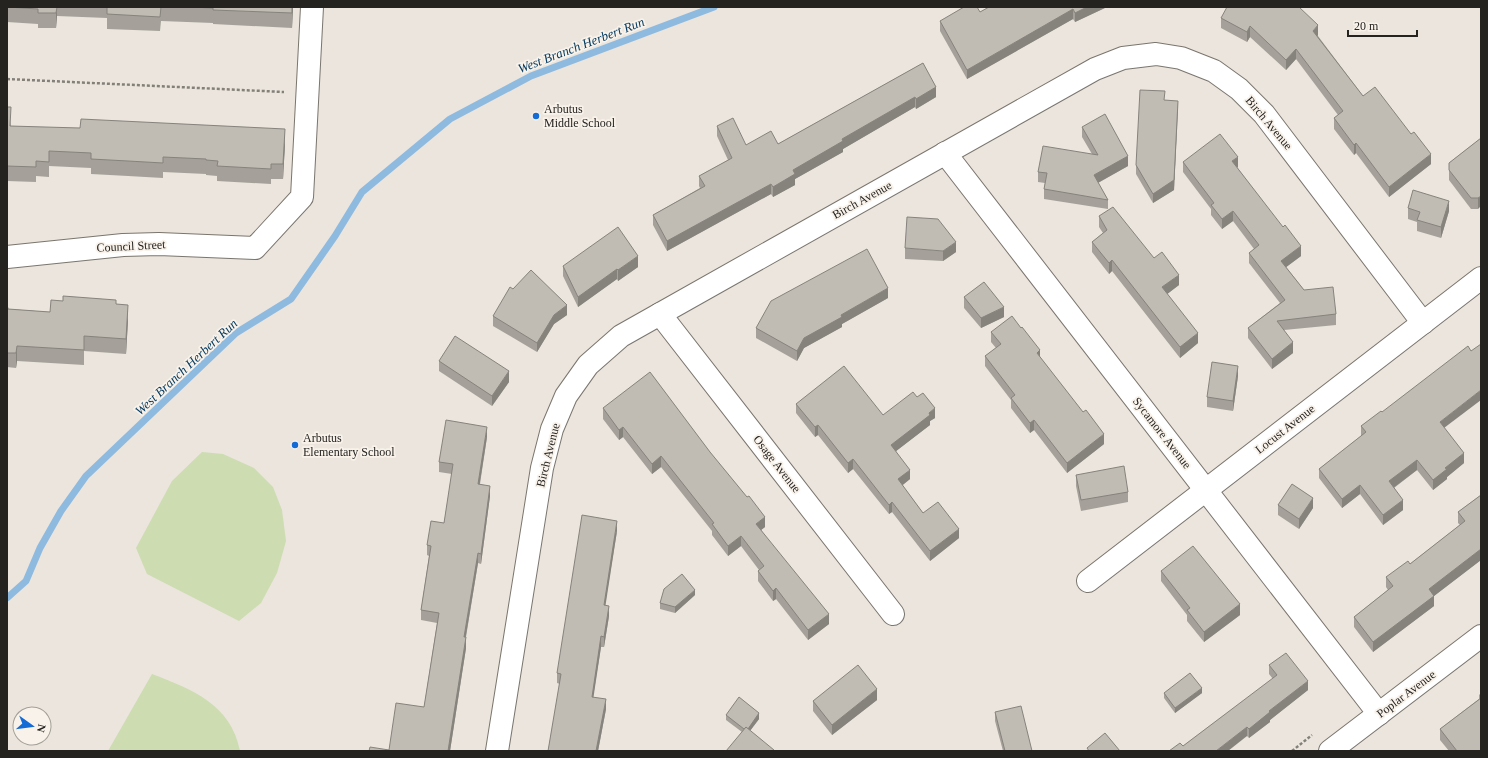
<svg xmlns="http://www.w3.org/2000/svg" width="1488" height="758" font-family="Georgia,serif">
  <rect width="100%" height="100%" fill="#ebe5dd"/>
  <!-- green -->
  <g fill="#cddcb1">
    <path d="M202,452L223,454L254,468L273,487L282,510L286,541L277,573L261,603L239,621L147,574L136,548L172,481Z"/>
    <path d="M152,674C191,689 231,704 240,751H108Z"/>
  </g>
  <g fill="none" stroke-linecap="round" stroke-linejoin="round">
    <!-- stream -->
    <path stroke="#8ebae0" stroke-width="7" d="M7,598L26,581L40,548L61,511L86,476L236,333L291,299L335,236L362,192L450,119L531,76L714,7"/>
    <!-- minor casing -->
    <g stroke="#7a756e" stroke-width="24">
      <g id="minor">
        <path d="M945,153L1379,714"/>
        <path d="M7,257L123,245L159,244L255,248L302,197L312,7"/>
        <path d="M660,314L893,614"/>
        <path d="M1088,581L1481,278"/>
        <path d="M497,751L542,468L552,429L566,396L588,365L621,336L660,314L1095,69L1123,58L1156,54L1181,58L1214,71L1239,89L1264,114L1423,323"/>
        <path d="M1330,751L1481,636"/>
      </g>
    </g>
    <!-- path -->
    <g stroke="#837f79" stroke-width="2.5" stroke-dasharray="3 2" stroke-linecap="butt">
      <path d="M7,79L284,92"/>
      <path d="M1292,751L1312,735"/>
    </g>
    <!-- minor -->
    <use href="#minor" stroke="#fff" stroke-width="22"/>
  </g>
  <!-- wall -->
  <g fill="#a5a19a">
    <path d="M7,7H293L292,28L213,24V23L161,21L160,31L107,29V18L57,16L56,28H38V24L7,22Z"/>
    <path d="M989,7H1110H1107L1075,22L1073,19L967,79L940,31V21L980,12Z"/>
    <path d="M1221,18L1318,35V36L1363,96L1431,164L1389,197L1356,153L1354,155L1334,129V118L1338,115L1296,59L1286,70L1250,37L1247,42L1221,28Z"/>
    <path d="M923,63L936,97L916,109L915,107L843,149V152L795,179V185L773,197L771,194L667,251L653,225V215L700,188L699,186V176L728,160L717,136V126L746,145L778,144Z"/>
    <path d="M1165,100L1178,110L1174,190L1153,203L1136,174V165Z"/>
    <path d="M7,107L11,126L285,144L283,179H271V184L217,181V176L206,175V174L163,172V178L128,176L91,174V168L49,166V177L36,176V182L7,181Z"/>
    <path d="M1082,127L1128,166L1098,183L1108,200V209L1044,199V189L1045,183L1038,182V172L1092,154L1082,137Z"/>
    <path d="M1481,138L1478,209H1471L1449,180V163Z"/>
    <path d="M1183,162L1238,167H1237L1301,256L1286,267L1304,290L1336,314V325L1284,330L1293,353L1272,369L1248,338V328L1280,303L1249,263V253L1254,249L1233,221L1222,229L1211,215V209L1183,172Z"/>
    <path d="M1408,208L1449,211L1441,238L1417,231V222L1408,219Z"/>
    <path d="M1099,216L1154,258L1179,285L1167,294L1198,343L1180,358L1112,271L1109,274L1092,252V242L1103,233L1099,227Z"/>
    <path d="M905,248L956,252L943,261L905,259Z"/>
    <path d="M563,266L638,267L618,281L617,279L578,307L563,276Z"/>
    <path d="M513,289L567,315L554,324L537,352L493,326V316Z"/>
    <path d="M964,297L1004,317L981,328L964,308Z"/>
    <path d="M888,298L842,324V327L804,348L797,361L756,338V328Z"/>
    <path d="M7,304L8,309L50,312L116,304L128,320L126,354L84,351V365L17,361L16,368L7,367Z"/>
    <path d="M991,332L1040,357L1104,444L1067,473L1034,430L1030,433L1011,408V400L985,366V356L996,348L991,342Z"/>
    <path d="M439,361L509,382L492,406L439,371Z"/>
    <path d="M1238,376L1233,411L1207,407V397Z"/>
    <path d="M796,404L883,415L935,418L930,421V425L896,451L910,479L902,485L923,513L959,538L930,561L892,512L889,514L853,469L848,473L818,435L815,437L796,413Z"/>
    <path d="M603,408L765,527L761,530L829,624L808,640L776,599L773,601L758,581V571L759,570L741,546L728,556L712,535V531L661,467L652,474L623,437L619,440L603,419Z"/>
    <path d="M1382,412L1444,428L1464,463L1447,477V479L1433,490L1417,470L1394,488L1403,510L1383,525L1360,494L1342,508L1319,478V469L1361,436V426Z"/>
    <path d="M487,437L480,484L490,496L481,564L478,563L466,637V648L450,751H369L389,750L424,707L437,623L421,620V610L429,556L427,555V545L444,523L452,474L439,472V462Z"/>
    <path d="M1076,475L1128,492V502L1081,511L1076,486Z"/>
    <path d="M1481,495V560L1434,596V606L1373,652L1354,627V617L1388,590L1386,587V577L1410,564L1460,525L1458,523V512Z"/>
    <path d="M1278,505L1313,508L1299,529L1278,515Z"/>
    <path d="M617,531L605,605L609,616L604,647H601L593,697L606,709L598,751H548L560,684L557,683V673Z"/>
    <path d="M1161,571L1240,615L1204,642L1187,621V615L1161,581Z"/>
    <path d="M695,595L675,613L660,609V603Z"/>
    <path d="M1269,665L1308,690L1270,720V722L1249,738L1247,736L1183,746L1273,679L1269,674Z"/>
    <path d="M1164,693H1202L1175,713L1164,698Z"/>
    <path d="M1481,693V751H1449L1440,740V729L1479,699V695Z"/>
    <path d="M877,700L832,735L813,711V701Z"/>
    <path d="M995,712L1032,751H1003L995,721Z"/>
    <path d="M726,715L759,719L750,731L774,751L742,732L726,720Z"/>
  </g>
  <!-- shaded-wall -->
  <g fill="#86837d">
    <path d="M57,7V16L56,28V13Z"/>
    <path d="M292,7H293L292,28Z"/>
    <path d="M1087,7H1107L1075,22V13Z"/>
    <path d="M1073,9V19L967,79V70Z"/>
    <path d="M1318,25V35L1313,41V31Z"/>
    <path d="M1250,26V37L1247,42V32Z"/>
    <path d="M1296,49V59L1286,70V60Z"/>
    <path d="M936,87V97L916,109V99Z"/>
    <path d="M915,97V107L843,149V152L795,179V185L773,197V187L793,170L842,139Z"/>
    <path d="M1178,101L1174,190L1153,203V194Z"/>
    <path d="M285,129V144L283,179V164Z"/>
    <path d="M1356,143V153L1354,155V145Z"/>
    <path d="M1431,154V164L1389,197V187Z"/>
    <path d="M1128,156V166L1094,185V175Z"/>
    <path d="M1238,157V167L1232,171V161Z"/>
    <path d="M771,184V194L667,251V241Z"/>
    <path d="M1481,196V206L1478,209V198Z"/>
    <path d="M1449,201V211L1441,238V227Z"/>
    <path d="M1233,211V221L1222,229V219Z"/>
    <path d="M956,242V252L943,261V251Z"/>
    <path d="M1301,246V256L1281,271V261Z"/>
    <path d="M638,256V267L618,281V270Z"/>
    <path d="M1112,260V271L1109,274V263Z"/>
    <path d="M617,269V279L578,307V297Z"/>
    <path d="M1179,275V285L1162,298V287Z"/>
    <path d="M888,288V298L842,324V327L804,348L797,361V351L804,338L841,315Z"/>
    <path d="M128,305V320L126,354V339Z"/>
    <path d="M567,305V315L554,324L537,352V343L554,315Z"/>
    <path d="M1004,307V317L981,328V318Z"/>
    <path d="M1198,333V343L1180,358V347Z"/>
    <path d="M1293,342V353L1272,369V359Z"/>
    <path d="M17,346V361L16,368V353Z"/>
    <path d="M1040,350V360L1037,353Z"/>
    <path d="M1238,366V376L1233,411V401Z"/>
    <path d="M509,371V382L492,406V396Z"/>
    <path d="M1481,390V400L1440,431V422Z"/>
    <path d="M935,408V418L930,421V425L891,455V445Z"/>
    <path d="M1034,420V430L1030,433V423Z"/>
    <path d="M818,425V435L815,437V427Z"/>
    <path d="M487,427V437L478,494V484Z"/>
    <path d="M623,427V437L619,440V430Z"/>
    <path d="M1104,434V444L1067,473V463Z"/>
    <path d="M1464,453V463L1447,477V479L1433,490V480L1445,468Z"/>
    <path d="M661,456V467L652,474V464Z"/>
    <path d="M853,459V469L848,473V463Z"/>
    <path d="M1417,460V470L1389,491V481Z"/>
    <path d="M910,470V479L898,489V479Z"/>
    <path d="M1360,485V494L1342,508V499Z"/>
    <path d="M490,486V496L481,564V554Z"/>
    <path d="M1313,498V508L1299,529V519Z"/>
    <path d="M1403,500V510L1383,525V515Z"/>
    <path d="M892,502V512L889,514V505Z"/>
    <path d="M765,517V527L756,534V524Z"/>
    <path d="M617,521V531L604,615V605Z"/>
    <path d="M959,529V538L930,561V551Z"/>
    <path d="M741,536V546L728,556V546Z"/>
    <path d="M1481,549V560L1434,596V606L1373,652V642L1429,589Z"/>
    <path d="M478,553V563L464,647V637Z"/>
    <path d="M776,588V599L773,601V591Z"/>
    <path d="M695,590V595L675,613V607Z"/>
    <path d="M1240,604V615L1204,642V632Z"/>
    <path d="M609,606V616L604,647V637Z"/>
    <path d="M829,614V624L808,640V630Z"/>
    <path d="M601,636V647L592,707V697Z"/>
    <path d="M466,637V648L450,751H448Z"/>
    <path d="M1308,681V690L1270,720V722L1249,738V729L1269,711Z"/>
    <path d="M1202,688V693L1175,713V708Z"/>
    <path d="M877,689V700L832,735V725Z"/>
    <path d="M606,699V709L598,751H596Z"/>
    <path d="M759,713V719L746,736V730Z"/>
    <path d="M1247,727V736L1228,751H1216Z"/>
  </g>
  <!-- building -->
  <g fill="#c0bbb3" stroke="#86837d">
    <path d="M7,7H57L56,13H38V9Z"/>
    <path d="M107,7H161L160,17L107,14Z"/>
    <path d="M190,7H292V13L213,10V8Z"/>
    <path d="M964,7H977L980,12L989,7H1087L1075,13L1073,9L967,70L940,21Z"/>
    <path d="M1227,7H1299L1318,25L1313,31L1363,96L1375,87L1411,134L1414,132L1431,154L1389,187L1356,143L1354,145L1334,118L1343,111L1296,49L1286,60L1250,26L1247,32L1221,18Z"/>
    <path d="M923,63L936,87L916,99L915,97L842,139L843,141L793,170L795,174L773,187L771,184L667,241L653,215L705,186L699,176L732,158L717,126L733,118L746,145L771,131L778,144Z"/>
    <path d="M1140,90L1165,91L1164,100L1178,101L1174,180L1153,194L1136,165Z"/>
    <path d="M7,107H11L10,126L80,128L81,119L285,129L283,164H271V169L217,166L218,161L206,160V159L163,157V163L128,161L91,159V153L49,151V162L36,161V167L7,166Z"/>
    <path d="M1105,114L1128,156L1094,175L1108,200L1044,189L1047,173L1038,172L1043,146L1098,155L1082,127Z"/>
    <path d="M1220,134L1238,157L1232,161L1283,227L1285,225L1301,246L1281,261L1304,290L1333,287L1336,314L1277,321L1293,342L1272,359L1248,328L1285,300L1249,253L1259,245L1233,211L1222,219L1211,205L1214,203L1183,162Z"/>
    <path d="M1481,138V196L1478,198H1471L1449,170V163Z"/>
    <path d="M1413,190L1449,201L1441,227L1417,220L1420,212L1408,208Z"/>
    <path d="M1113,207L1154,258L1162,252L1179,275L1162,287L1198,333L1180,347L1112,260L1109,263L1092,242L1107,230L1099,216Z"/>
    <path d="M907,217L938,219L956,242L943,251L905,248Z"/>
    <path d="M618,227L638,256L618,270L617,269L578,297L563,266Z"/>
    <path d="M867,249L888,288L841,315L842,317L804,338L797,351L756,328L771,301Z"/>
    <path d="M531,270L567,305L554,315L537,343L493,316L510,287L513,289Z"/>
    <path d="M984,282L1004,307L981,318L964,297Z"/>
    <path d="M63,296L116,300V304L128,305L126,339L84,336V350L17,346L16,353H7V304L8,309L50,312L51,300L63,301Z"/>
    <path d="M1012,316L1021,328L1022,327L1040,350L1037,353L1083,412L1086,410L1104,434L1067,463L1034,420L1030,423L1011,398L1015,395L985,356L1001,344L991,332Z"/>
    <path d="M455,336L509,371L492,396L439,361Z"/>
    <path d="M1481,344V390L1440,422L1464,453L1445,468L1447,469L1433,480L1417,460L1389,481L1403,500L1383,515L1360,485L1342,499L1319,469L1366,432L1361,426L1381,411L1382,412L1468,346L1471,351Z"/>
    <path d="M1212,362L1238,366L1233,401L1207,397Z"/>
    <path d="M844,366L883,415L913,392L917,397L923,393L935,408L929,413L930,415L891,445L910,470L898,479L923,513L938,502L959,529L930,551L892,502L889,505L853,459L848,463L818,425L815,427L796,404Z"/>
    <path d="M650,372L710,452L747,497L749,496L765,517L756,524L829,614L808,630L776,588L773,591L758,571L764,566L741,536L728,546L712,524L714,523L661,456L652,464L623,427L619,430L603,408Z"/>
    <path d="M446,420L487,427L478,484L490,486L481,554L478,553L464,637H466L448,751H369L370,747L389,750L396,703L424,707L439,613L421,610L431,546L427,545L431,521L444,523L453,464L439,462Z"/>
    <path d="M1124,466L1128,492L1081,500L1076,475Z"/>
    <path d="M1292,484L1313,498L1299,519L1278,505Z"/>
    <path d="M1481,495V549L1429,589L1434,596L1373,642L1354,617L1393,586L1386,577L1408,561L1410,564L1465,521L1458,512Z"/>
    <path d="M582,515L617,521L604,605L609,606L604,637L601,636L592,697L606,699L596,751H548L561,674L557,673Z"/>
    <path d="M1193,546L1240,604L1204,632L1187,610L1190,608L1161,571Z"/>
    <path d="M682,574L695,590L675,607L660,603L664,589Z"/>
    <path d="M1286,653L1308,681L1269,711L1270,712L1249,729L1247,727L1216,751H1169L1180,743L1183,746L1277,675L1269,665Z"/>
    <path d="M858,665L877,689L832,725L813,701Z"/>
    <path d="M1190,673L1202,688L1175,708L1164,693Z"/>
    <path d="M739,697L759,713L748,729L746,727L744,729L726,715Z"/>
    <path d="M1481,698V751H1457L1440,729Z"/>
    <path d="M1021,706L1032,751H1005L995,712Z"/>
    <path d="M746,727L774,750L773,751H726Z"/>
    <path d="M1105,733L1120,751H1089L1087,748Z"/>
  </g>
  <!-- markers -->
  <g fill="#156bd5" stroke="#f8f2ea" stroke-width="1.5">
    <circle cx="536" cy="116" r="4"/>
    <circle cx="295" cy="445" r="4"/>
  </g>
  <g text-anchor="middle" dominant-baseline="central" stroke-width="3.5" stroke-linejoin="round" paint-order="stroke">
    <!-- poi labels -->
    <g font-size="12" fill="#252320" stroke="#f8f2ea" text-anchor="start">
      <text x="544" y="109">Arbutus<tspan x="544" dy="14">Middle School</tspan></text>
      <text x="303" y="438">Arbutus<tspan x="303" dy="14">Elementary School</tspan></text>
    </g>
    <!-- street labels -->
    <g font-size="12" fill="#252320" stroke="#f8f2ea">
      <text transform="translate(1269 123) rotate(50)">Birch Avenue</text>
      <text transform="translate(862 200) rotate(-29)">Birch Avenue</text>
      <text transform="translate(131 246) rotate(-3)">Council Street</text>
      <text transform="translate(1285 429) rotate(-38)">Locust Avenue</text>
      <text transform="translate(1162 433) rotate(52)">Sycamore Avenue</text>
      <text transform="translate(548 455) rotate(-76)">Birch Avenue</text>
      <text transform="translate(777 464) rotate(52)">Osage Avenue</text>
      <text transform="translate(1406 694) rotate(-37)">Poplar Avenue</text>
    </g>
    <!-- water labels -->
    <g font-size="13" font-style="italic" fill="#073c60" stroke="#f8f2ea">
      <text transform="translate(581 45) rotate(-21)">West Branch Herbert Run</text>
      <text transform="translate(186 367) rotate(-43)">West Branch Herbert Run</text>
    </g>
  </g>
  <!-- border -->
  <rect width="1488" height="758" fill="none" stroke="#252320" stroke-width="16"/>
  <!-- north arrow -->
  <g transform="translate(32 726) rotate(104)"><circle r="19" fill="#f8f2ea" stroke="#a49f99"/>
  <path d="M0-3L7 15L0 10L-7 15Z" fill="#156bd5"/>
  <text y="-6" font-size="11" font-weight="bold" text-anchor="middle" fill="#252320">N</text>
  </g>
  <!-- scale -->
  <path d="M1348 30v6h69v-6" fill="none" stroke="#252320" stroke-width="2"/>
  <text x="1354" y="30" font-size="12" fill="#252320" stroke="#f8f2ea" stroke-width="3" paint-order="stroke">20 m</text>
</svg>
